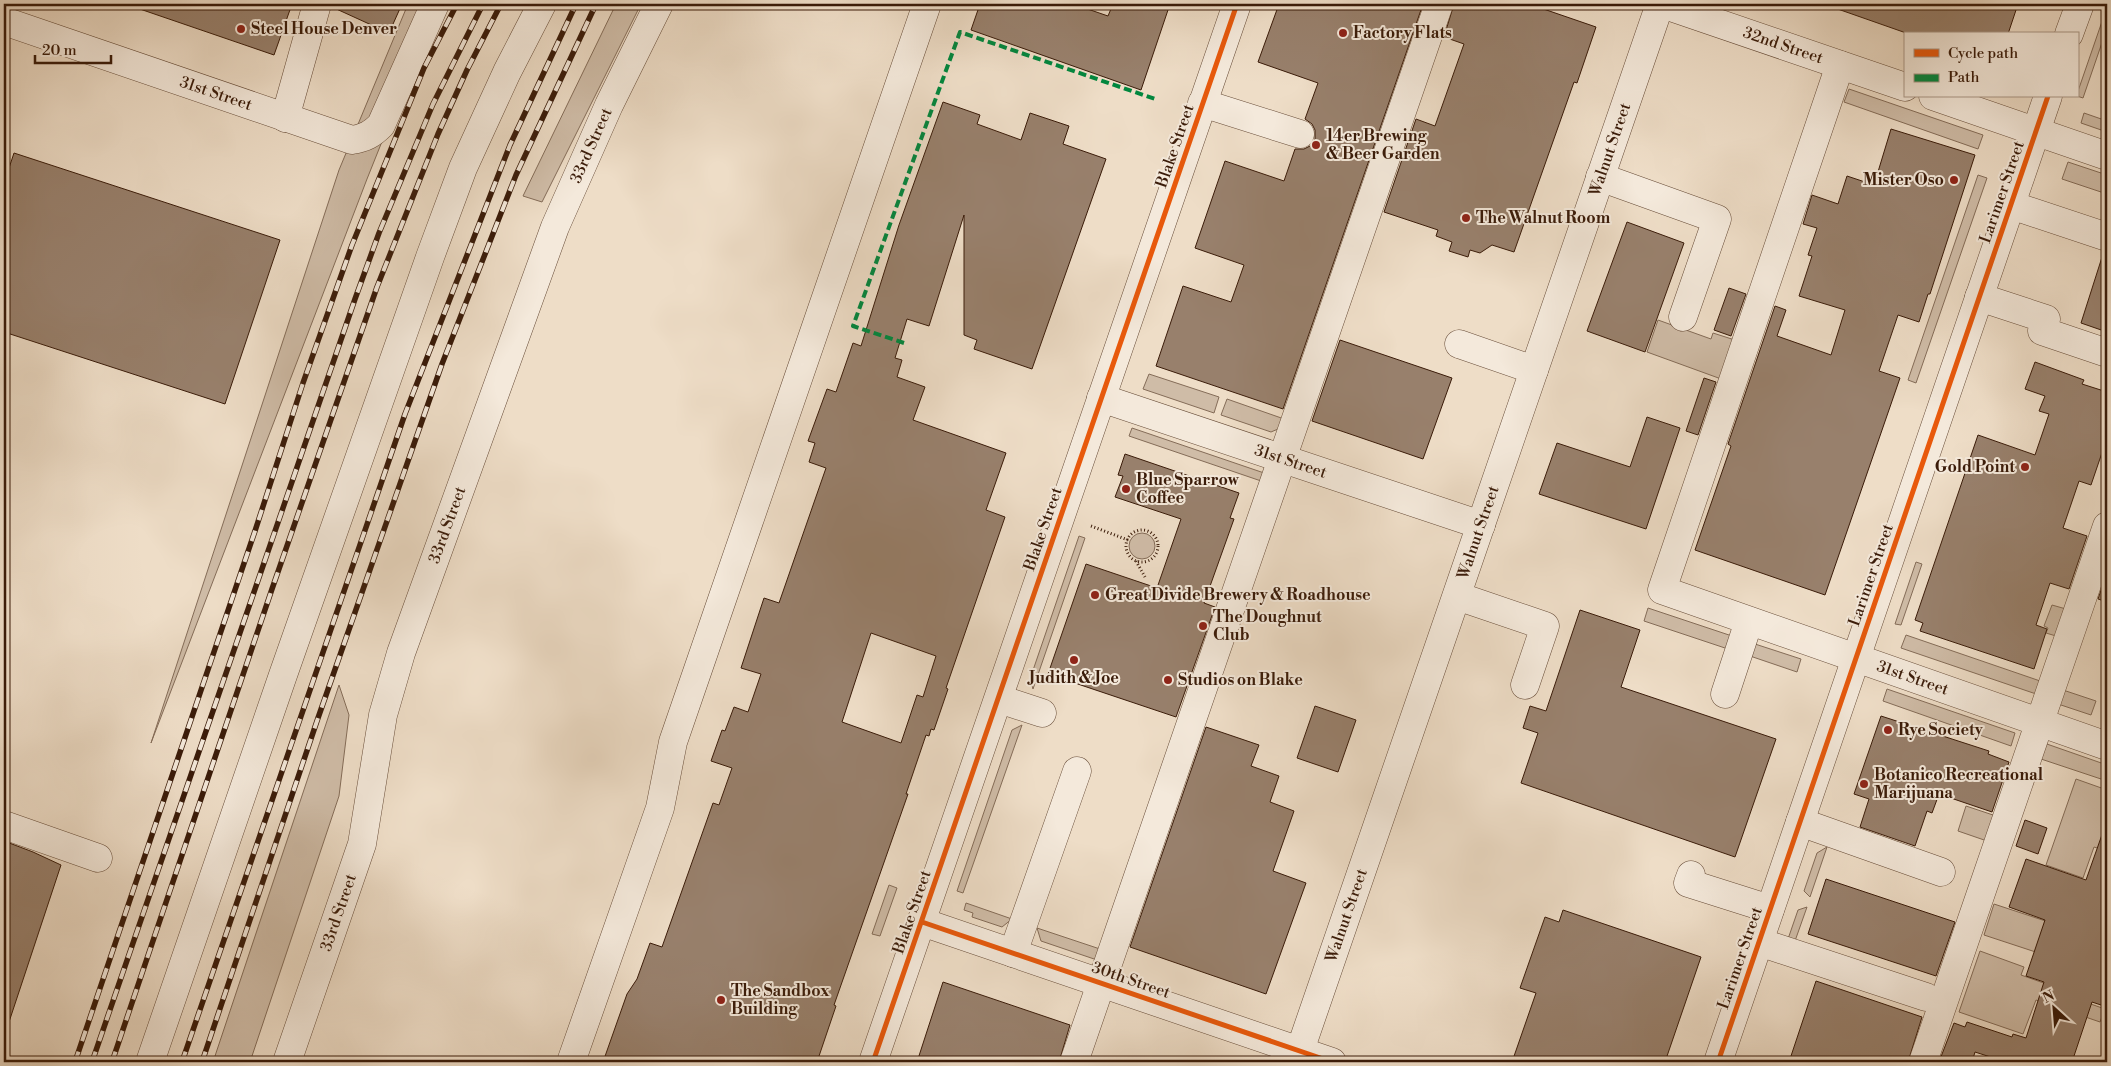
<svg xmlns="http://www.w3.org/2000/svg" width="2111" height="1066" font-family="'Libre Bodoni',serif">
  <rect width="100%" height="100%" fill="#eeddc7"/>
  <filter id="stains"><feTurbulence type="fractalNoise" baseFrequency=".004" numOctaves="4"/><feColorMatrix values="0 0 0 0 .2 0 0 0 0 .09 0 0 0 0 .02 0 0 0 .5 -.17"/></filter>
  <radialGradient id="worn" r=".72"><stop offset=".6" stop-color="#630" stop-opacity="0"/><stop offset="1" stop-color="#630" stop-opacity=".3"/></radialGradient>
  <!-- green -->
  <g fill="#cfbca7" stroke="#846c58">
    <path d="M408,4H443L405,84L367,179L151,743L339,170Z"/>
    <path d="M616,4H641L542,202L523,196Z"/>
    <path d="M2107,7V28L2083,98L2077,96V94Z"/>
    <path d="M1849,89L1983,135L1978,149L1844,102Z"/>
    <path d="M2084,113L2107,121V132L2081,123Z"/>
    <path d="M2068,162L2107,175V194L2062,179Z"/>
    <path d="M1978,175L1987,178L1916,383L1908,380Z"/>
    <path d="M1658,320L1711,339L1713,333L1738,341L1724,380L1647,352Z"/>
    <path d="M1149,374L1219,397L1214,413L1143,389Z"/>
    <path d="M1227,399L1287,420L1285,426L1271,432L1221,415Z"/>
    <path d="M1132,428L1270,475L1267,483L1129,436Z"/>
    <circle cx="1142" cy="546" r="13"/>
    <path d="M1079,536L1085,538L1033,689L1030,679Z"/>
    <path d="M1916,562L1922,564L1901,625L1895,624Z"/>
    <path d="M2052,605L2066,609L2056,636L2046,633L2048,628L2044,626Z"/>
    <path d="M1648,608L1732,636L1728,649L1644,621Z"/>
    <path d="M1906,635L2046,683L2042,696L1901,648Z"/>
    <path d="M1755,644L1801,659L1797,672L1750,656Z"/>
    <path d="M339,685L349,715L339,796L250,1062H213Z"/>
    <path d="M1887,689L2015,733L2011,746L1883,701Z"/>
    <path d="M2063,690L2096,701L2091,715L2058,704Z"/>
    <path d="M1022,725L963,893L957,891L1012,730Z"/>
    <path d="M2044,743L2107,765V781L2038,758Z"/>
    <path d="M2076,779L2107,790V851L2094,847L2083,878L2046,865Z"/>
    <path d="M1966,806L1999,817L1990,842L1958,831Z"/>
    <path d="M1827,847L1810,897L1804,891L1817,853Z"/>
    <path d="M889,885L897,888L880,936L872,934Z"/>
    <path d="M966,903L1012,919L1002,927L972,917L973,913L964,910Z"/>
    <path d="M1994,904L2103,940L2102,945L2107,946V971L2074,960L2072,964L1984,935Z"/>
    <path d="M1807,907L1795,941L1788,939L1798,910Z"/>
    <path d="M1037,928L1106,951L1103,962L1041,941Z"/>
    <path d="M1980,951L2024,967L2021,975L2086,998L2085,1002L2105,1009L2100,1022L2036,1000L2023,1034L1959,1012Z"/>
  </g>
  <!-- building -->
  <g fill="#98806c" stroke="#3a1b09" fill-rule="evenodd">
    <path d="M135,4H292L274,55L134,7Z"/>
    <path d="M332,4H402L389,33L332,7Z"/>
    <path d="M980,4H1073L1108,16L1113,4H1170L1141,90L971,30Z"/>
    <path d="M1279,4H1423L1283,409L1156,366L1183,286L1231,302L1244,265L1195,248L1225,161L1284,181L1295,149H1304L1310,146L1315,139V130L1312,124L1305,119L1318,83L1258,62Z"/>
    <path d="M1454,4H1529L1596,27L1577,83L1574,82L1514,252L1492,245L1480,253L1470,250L1468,257L1449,251L1452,242L1436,236L1438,230L1384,212L1416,119L1435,126L1464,44L1444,37Z"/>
    <path d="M1832,4H2018L2008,34H1909L1832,7Z"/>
    <path d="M943,102L980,115L977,124L1021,140L1030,113L1069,126L1063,144L1106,159L1032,369L974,349L977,340L964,335V215L929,326L907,319L895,358L902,360L897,377L925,387L913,420L1006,453L986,510L1005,517L946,688L948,689L934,730L931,729L929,736L926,735L906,794H908L834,1005L836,1006L817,1062H603L627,994L637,979L650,943L662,947L713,803L719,805L732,768L711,761L722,730L725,731L734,707L748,712L761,674L741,668L764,598L779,603L826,468L809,462L815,443L808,441L827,389L836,392L853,343L861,346L899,225ZM871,633L936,656L923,697L917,695L901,743L842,722Z"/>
    <path d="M1891,129L1975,155L1930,294H1928L1919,322L1898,315L1879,371L1900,378L1825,595L1695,550L1731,446L1728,444L1775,306L1786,310L1777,336L1831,355L1845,310L1799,296L1812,256L1808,255L1817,228L1803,224L1812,195L1838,204L1847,176L1874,185Z"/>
    <path d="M14,153L280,240L225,404L4,332V183Z"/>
    <path d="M1627,222L1684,243L1645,352L1587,331Z"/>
    <path d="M2103,254L2107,255V332L2081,323Z"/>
    <path d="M1729,288L1746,294L1731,336L1714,330Z"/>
    <path d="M1340,340L1452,378L1423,459L1312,421Z"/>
    <path d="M2035,362L2084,380L2082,384L2107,392V438L2091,485L2079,481L2063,528L2087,536L2069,589L2050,583L2036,625L2047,629L2034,669L1920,631L1923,623L1915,620L1978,435L2035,455L2049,414L2039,411L2045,396L2025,389Z"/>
    <path d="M1704,378L1716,382L1698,435L1686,431Z"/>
    <path d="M1647,417L1680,428L1646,529L1539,494L1557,443L1630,467Z"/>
    <path d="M1125,454L1239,493L1230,518L1234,519L1204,603L1215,607L1176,717L1048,674L1086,564L1157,588L1181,519L1115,497L1123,476L1118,475Z"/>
    <path d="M2107,573V602L2098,599Z"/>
    <path d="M1580,610L1640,630L1621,687L1776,739L1735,857L1521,783L1538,733L1523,728L1530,706L1546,711Z"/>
    <path d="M1315,706L1356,720L1338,772L1297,758Z"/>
    <path d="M1881,716L1989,751L1988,754L2009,762L1992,812L1939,794L1932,813L1927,811L1915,846L1860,827L1869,799L1854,794Z"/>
    <path d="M1206,727L1259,745L1251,766L1279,776L1270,802L1294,811L1273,871L1306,883L1266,994L1130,947Z"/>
    <path d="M2025,820L2047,828L2038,854L2016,846Z"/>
    <path d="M2104,829L2107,830V986L2101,1005L2092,1002L2072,1062H2006L1975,1052L1972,1062H1939L1954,1023L1965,1027L1967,1022L2012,1037L2013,1034L2026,1038L2044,982L2026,976L2045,920L2009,907L2026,859L2086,880Z"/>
    <path d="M4,841L33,852L61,865L8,1025H4Z"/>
    <path d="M1826,879L1955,922L1936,976L1808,934Z"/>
    <path d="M1563,910L1701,957L1665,1062H1512L1536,993L1520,988L1545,917L1559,922Z"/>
    <path d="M1816,981L1922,1017L1908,1062H1789Z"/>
    <path d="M943,982L1070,1025L1059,1062H917Z"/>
  </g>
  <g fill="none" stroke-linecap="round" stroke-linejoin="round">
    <!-- minor casing -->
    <g stroke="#674c38" stroke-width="29">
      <g id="minor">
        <path id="s1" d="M1662,4L1905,87"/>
        <path id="s2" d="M4,21L352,140C365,138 372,134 381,125L435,4"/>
        <path d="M2069,34L2080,4"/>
        <path id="s3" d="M1840,65L1662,590L2107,746"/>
        <path d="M1933,96L2107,156"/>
        <path d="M1202,103L1300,134"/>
        <path d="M285,118L317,4"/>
        <path d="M1600,177L1717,219L1683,317"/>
        <path d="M2011,205L2107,237"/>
        <path d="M1979,297L2046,319L2042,331L2107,353"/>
        <path d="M1459,344L1534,370"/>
        <path id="s4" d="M1101,398L1481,525"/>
        <path d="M1457,596L1545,626L1525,685"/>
        <path d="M1725,694L1749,621"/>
        <path d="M999,699L1042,713"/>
        <path d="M1800,822L1941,872"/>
        <path d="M4,825L98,858"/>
        <path d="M1691,875L1688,883L1770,909"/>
        <path d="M922,922L1332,1062"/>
        <path d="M1759,942L1926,997"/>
        <path d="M1013,953L1077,771"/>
        <path d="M150,1062L283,675L430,257L463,168L507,72L542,4"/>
        <path id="s5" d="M287,1062L362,844L383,715L401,653L555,227L609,105L659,4"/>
        <path d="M571,1062L660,808L673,742L927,4"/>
        <path d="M873,1062L1237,4"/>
        <path d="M1074,1062L1439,4"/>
        <path id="s6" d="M1296,1062L1660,4"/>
        <path d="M1718,1062L2048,96"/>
        <path d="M1923,1062L2107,526"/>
      </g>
    </g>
    <!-- path -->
    <g stroke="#3a1b09" stroke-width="3" stroke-dasharray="1 2.5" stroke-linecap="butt">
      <path d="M1091,526L1128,540"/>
      <circle cx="1142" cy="546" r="16"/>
      <path d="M1136,561L1145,577"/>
    </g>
    <!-- minor -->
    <use href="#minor" stroke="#f4e9db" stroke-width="28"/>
    <!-- rail casing -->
    <g stroke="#3a1b09" stroke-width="5.5">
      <g id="rail">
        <path d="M75,1062L255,531L303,383L352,245L424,68L457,4"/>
        <path d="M92,1062L355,299L379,233L433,104L483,4"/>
        <path d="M112,1062L272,589L377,287L438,134L467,70L501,4"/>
        <path d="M182,1062L405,414L510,145L576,4"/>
        <path d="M202,1062L318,718L442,364L516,175L596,4"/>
      </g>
    </g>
    <!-- rail -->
    <use href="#rail" stroke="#f4e9db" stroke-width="4" stroke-dasharray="11" stroke-linecap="butt"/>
    <!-- quiet -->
    <path stroke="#00873e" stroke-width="4" stroke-dasharray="8 4" stroke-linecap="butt" d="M904,343L853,326L960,32L1158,100"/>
    <!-- cycleway casing -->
    <g stroke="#f4e9db" stroke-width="8">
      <g id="cycleway">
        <path d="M922,922L1332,1062"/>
        <path d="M873,1062L1237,4"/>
        <path d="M1718,1062L2048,96"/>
      </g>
    </g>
    <!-- cycleway -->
    <use href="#cycleway" stroke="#e8590c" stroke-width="5"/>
  </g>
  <!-- markers -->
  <g fill="#8f2418" stroke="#f4e9db" stroke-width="2">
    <circle cx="241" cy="29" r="5"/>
    <circle cx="1343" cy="33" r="5"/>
    <circle cx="1316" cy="145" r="5"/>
    <circle cx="1954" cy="180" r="5"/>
    <circle cx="1466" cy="218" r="5"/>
    <circle cx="2025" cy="467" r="5"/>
    <circle cx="1126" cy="489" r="5"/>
    <circle cx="1095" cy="595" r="5"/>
    <circle cx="1203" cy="626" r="5"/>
    <circle cx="1074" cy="660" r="5"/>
    <circle cx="1168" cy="680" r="5"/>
    <circle cx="1888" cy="730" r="5"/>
    <circle cx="1864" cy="784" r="5"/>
    <circle cx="721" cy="1000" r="5"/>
  </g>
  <g text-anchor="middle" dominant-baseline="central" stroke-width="4" stroke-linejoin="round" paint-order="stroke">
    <!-- poi labels -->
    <g font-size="16" font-weight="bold" fill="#3a1b09" stroke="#f4e9db" text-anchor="start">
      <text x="251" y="29">Steel House Denver</text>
      <text x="1353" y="33">Factory Flats</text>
      <text x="1326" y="136">14er Brewing<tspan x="1326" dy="18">&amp; Beer Garden</tspan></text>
      <text x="1944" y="180" text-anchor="end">Mister Oso</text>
      <text x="1476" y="218">The Walnut Room</text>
      <text x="2015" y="467" text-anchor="end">Gold Point</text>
      <text x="1136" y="480">Blue Sparrow<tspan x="1136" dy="18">Coffee</tspan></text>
      <text x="1105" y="595">Great Divide Brewery &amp; Roadhouse</text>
      <text x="1213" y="617">The Doughnut<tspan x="1213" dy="18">Club</tspan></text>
      <text x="1074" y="678" text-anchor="middle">Judith &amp; Joe</text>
      <text x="1178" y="680">Studios on Blake</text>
      <text x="1898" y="730">Rye Society</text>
      <text x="1874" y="775">Botanico Recreational<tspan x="1874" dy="18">Marijuana</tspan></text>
      <text x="731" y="991">The Sandbox<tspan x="731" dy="18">Building</tspan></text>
    </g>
    <!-- street labels -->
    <g font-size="16" fill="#3a1b09" stroke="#f4e9db">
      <text stroke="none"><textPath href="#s1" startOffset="128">32nd Street</textPath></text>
      <text stroke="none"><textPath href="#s2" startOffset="224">31st Street</textPath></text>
      <text stroke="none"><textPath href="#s5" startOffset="968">33rd Street</textPath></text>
      <text transform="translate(1175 146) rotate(-71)">Blake Street</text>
      <text stroke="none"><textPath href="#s6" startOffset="965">Walnut Street</textPath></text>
      <text transform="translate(2002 192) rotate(-71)">Larimer Street</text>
      <text stroke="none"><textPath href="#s4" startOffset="200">31st Street</textPath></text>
      <text stroke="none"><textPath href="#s5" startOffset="562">33rd Street</textPath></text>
      <text transform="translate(1043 529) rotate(-71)">Blake Street</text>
      <text stroke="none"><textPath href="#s6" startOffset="560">Walnut Street</textPath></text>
      <text transform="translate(1871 575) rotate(-71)">Larimer Street</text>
      <text stroke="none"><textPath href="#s3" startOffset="820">31st Street</textPath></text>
      <text transform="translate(912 912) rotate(-71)">Blake Street</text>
      <text stroke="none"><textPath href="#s5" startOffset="158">33rd Street</textPath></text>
      <text stroke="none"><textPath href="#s6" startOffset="155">Walnut Street</textPath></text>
      <text transform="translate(1740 958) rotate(-71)">Larimer Street</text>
      <text transform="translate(1131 980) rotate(19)">30th Street</text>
    </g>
  </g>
  <!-- margin -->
  <rect width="2111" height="1066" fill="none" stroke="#eeddc7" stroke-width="20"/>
  <rect x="5" y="5" width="2101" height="1056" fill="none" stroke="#3a1b09" stroke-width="2.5"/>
  <rect x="10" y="10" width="2091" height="1046" fill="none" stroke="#3a1b09"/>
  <!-- legend -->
  <rect x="1904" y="32" width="175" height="65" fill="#f4e9db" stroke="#aa9787"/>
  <rect x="1914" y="49" width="25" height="8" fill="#e8590c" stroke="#aa9787"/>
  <text x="1948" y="58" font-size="15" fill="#3a1b09">Cycle path</text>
  <rect x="1914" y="74" width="25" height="8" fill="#00873e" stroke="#aa9787"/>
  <text x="1948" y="82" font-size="15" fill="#3a1b09">Path</text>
  <!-- north arrow -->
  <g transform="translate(2054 1008) rotate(334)" stroke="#f4e9db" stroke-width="4" paint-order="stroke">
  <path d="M0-4L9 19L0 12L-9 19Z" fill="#3a1b09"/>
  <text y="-8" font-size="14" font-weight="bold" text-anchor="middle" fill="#3a1b09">N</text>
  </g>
  <!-- scale -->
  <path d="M35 55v8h76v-8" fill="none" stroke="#3a1b09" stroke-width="2.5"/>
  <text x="42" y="55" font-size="15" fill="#3a1b09" stroke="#f4e9db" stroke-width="4" paint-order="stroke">20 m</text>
  <rect width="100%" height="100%" filter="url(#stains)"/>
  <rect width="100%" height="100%" fill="url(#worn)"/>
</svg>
